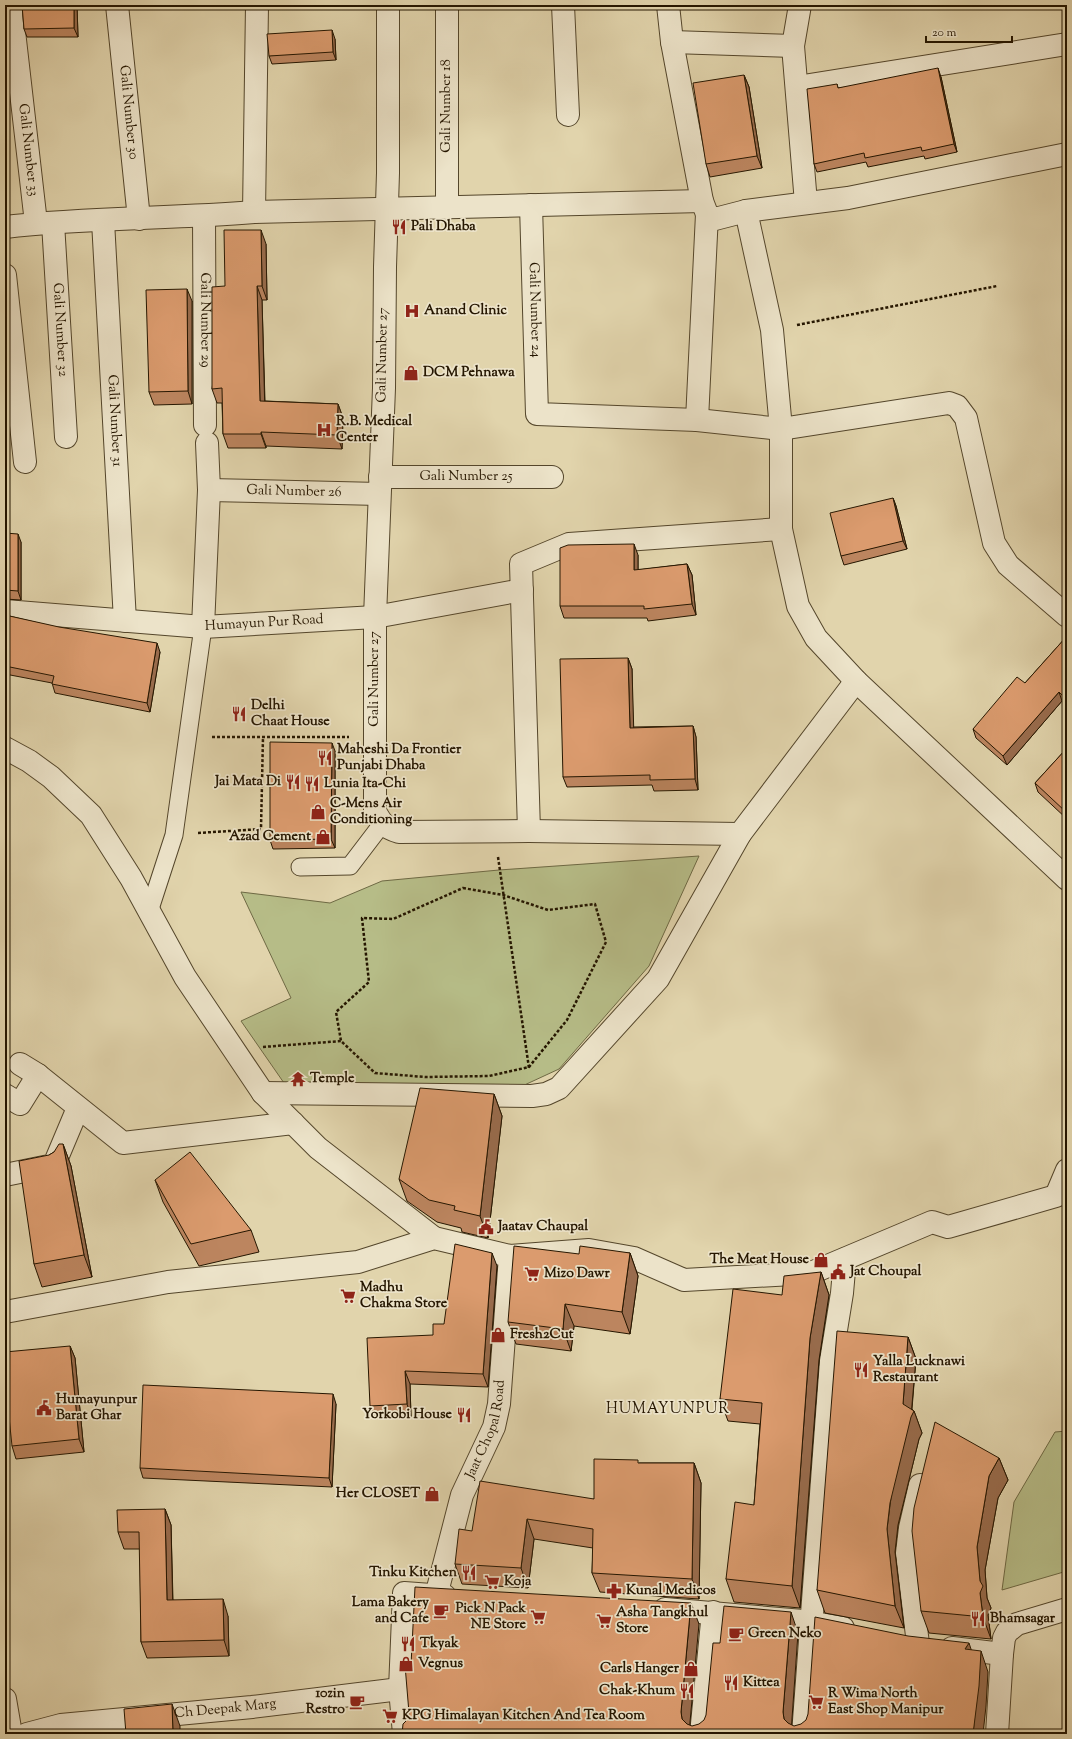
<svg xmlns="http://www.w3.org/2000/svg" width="1072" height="1739" font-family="'Sorts Mill Goudy',serif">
  <rect width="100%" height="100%" fill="#e1d4ac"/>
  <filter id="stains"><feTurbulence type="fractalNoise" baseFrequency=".005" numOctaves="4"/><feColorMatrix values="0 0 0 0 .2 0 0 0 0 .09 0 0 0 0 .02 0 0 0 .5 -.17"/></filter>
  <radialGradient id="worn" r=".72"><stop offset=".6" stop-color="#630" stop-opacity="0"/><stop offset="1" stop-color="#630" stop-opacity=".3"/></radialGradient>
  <!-- green -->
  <g fill="#b6bc87" stroke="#6e6944">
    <path d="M699,856L649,966L559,1069L518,1088L284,1083L241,1021L291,998L241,892L330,903L382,881L499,870Z"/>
    <path d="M1067,1431V1571L1002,1590L1014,1502L1055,1432Z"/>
  </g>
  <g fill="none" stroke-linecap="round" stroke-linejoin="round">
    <!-- service casing -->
    <g stroke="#54462b" stroke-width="19">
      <g id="service">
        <path d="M300,867L350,866L382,824"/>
        <path d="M149,912L174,835L203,627"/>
      </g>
    </g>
    <!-- minor casing -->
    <g stroke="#54462b" stroke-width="24">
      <g id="minor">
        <path id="s1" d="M11,5L36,223"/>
        <path id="s2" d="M117,5L139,219"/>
        <path d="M257,5L254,212L702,201"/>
        <path d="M388,5V173L385,267L384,388L375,617V811C381,823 385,828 399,832L529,831L740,834"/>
        <path d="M447,5V208"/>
        <path d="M563,5L568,115"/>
        <path d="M668,5L672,42L702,201L707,214L715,219L746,211"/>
        <path d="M800,5L793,46L806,203"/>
        <path d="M672,42L793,46"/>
        <path d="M797,87L1067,44"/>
        <path d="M1067,154L848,198L746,211L772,330L781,429V529L798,606L816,638L856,681L1067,879"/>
        <path id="s3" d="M531,205L537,414L697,420L781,429L949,403L957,406L966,418L994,543L1008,565L1067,616"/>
        <path id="s4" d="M204,216L205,425"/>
        <path id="s5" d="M103,221L125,621"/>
        <path id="s6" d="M53,223L66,437"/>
        <path d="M5,227C87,217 171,219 254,212"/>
        <path d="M5,275L25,462"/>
        <path d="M697,420L707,214"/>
        <path id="s7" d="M380,477H552"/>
        <path id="s8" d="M209,490L379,494"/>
        <path id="s9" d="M5,611L203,627L375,617L522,590"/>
        <path d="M203,627L209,490L207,443"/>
        <path d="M5,748L29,761L51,777L91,815L131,878L185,977L263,1093L318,1148L434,1238"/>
        <path d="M529,831L521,564L569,544L781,529"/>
        <path d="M20,1064L38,1075L123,1143L293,1123"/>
        <path d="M263,1093L532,1096L546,1094L559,1088L658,979L740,834L856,681"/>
        <path d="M5,1095L20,1104L38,1075"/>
        <path d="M5,1175L54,1165L78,1108"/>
        <path d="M5,1312L168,1282L358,1262L434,1238L510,1256L589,1250L634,1258L684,1280L811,1273L932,1222L948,1227L1056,1196L1067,1170"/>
        <path id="s10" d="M436,1596L462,1495L494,1427L499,1404L510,1256"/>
        <path d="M665,1609L803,1621L843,1628"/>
        <path d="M918,1644L907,1553L910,1528L920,1485"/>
        <path d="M952,1648L1002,1654"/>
        <path d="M5,1699L11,1734"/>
        <path id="s11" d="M27,1734L61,1725L252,1707L400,1689"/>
        <path d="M404,1734L400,1689L404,1593L445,1596"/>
        <path d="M701,1734L713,1612"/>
        <path d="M803,1734L831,1361L842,1293L845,1259"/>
        <path d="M997,1734L1002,1654L1004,1638L1007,1632L1017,1624L1067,1609"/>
      </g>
    </g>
    <!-- path -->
    <g stroke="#251600" stroke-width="2.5" stroke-dasharray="3 2" stroke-linecap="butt">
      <path d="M797,325L997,286"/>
      <path d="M212,737H349"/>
      <path d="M198,833L261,829L263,737"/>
      <path d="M498,857L529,1068"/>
      <path d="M463,888L503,895L548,910L595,904L606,942L567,1020L529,1067L489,1076L425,1077L375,1073L341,1041L336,1012L369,982L362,918L393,919Z"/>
      <path d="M263,1047L341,1041"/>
    </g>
    <!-- service -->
    <use href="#service" stroke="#ece3c9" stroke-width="17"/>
    <!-- minor -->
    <use href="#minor" stroke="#ece3c9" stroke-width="22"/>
  </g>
  <!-- wall -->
  <g fill="#bc855f" stroke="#251600">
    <path d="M22,5H77L78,37H27L24,29Z"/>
    <path d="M459,5H544V7H460Z"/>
    <path d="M335,39L336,60L272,64L269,56Z"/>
    <path d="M744,75L749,87L762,168L710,177L706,164Z"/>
    <path d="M941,77L957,152L925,159L924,156L868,167L866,162L817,172L814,164L837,84L838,88Z"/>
    <path d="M266,244L267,300H262L265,401L338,404L343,418L342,449L266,446V448H228L223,434L222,403H217L212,389L225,286Z"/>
    <path d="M192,301V404L154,405L149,392Z"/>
    <path d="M893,498L896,506L907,549L844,565L841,556Z"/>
    <path d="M5,533L21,542V600L5,599Z"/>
    <path d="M638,555V570L687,564L692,575L696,615L648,621L647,618H564L560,606Z"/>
    <path d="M5,615L160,652L150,712L55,693L52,683L5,674Z"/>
    <path d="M1067,636V706L1062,701L1007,765L976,738L973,729L1025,683Z"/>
    <path d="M628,658L632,669L633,727L693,726L696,737L698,790L654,791L652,785L567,787L563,777Z"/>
    <path d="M1067,748V819L1038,792L1035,783Z"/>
    <path d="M335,751V848L273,849L270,840Z"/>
    <path d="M494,1094L502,1116L488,1238L462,1232L461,1228L437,1222L407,1201L399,1179Z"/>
    <path d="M63,1144L71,1166L92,1277L42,1287L34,1264L49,1155L54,1152Z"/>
    <path d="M155,1180L251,1230L259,1252L199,1266L163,1202Z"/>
    <path d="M630,1253L638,1276L630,1334L574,1326L571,1351L516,1344L508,1322L579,1254Z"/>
    <path d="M497,1266L488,1387L410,1384L411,1417L375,1418L370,1406L433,1335L444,1324Z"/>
    <path d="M821,1272L829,1295L819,1360L800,1608L734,1602L726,1579L754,1505L760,1424L728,1421L720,1399L782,1295Z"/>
    <path d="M908,1337L916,1359L912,1409L914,1411L922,1433L919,1439L898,1525L895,1552L904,1628L825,1613L817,1590Z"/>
    <path d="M70,1346L75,1358L84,1452L16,1459L12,1446Z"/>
    <path d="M336,1404L332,1487L143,1478L140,1468Z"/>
    <path d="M999,1458L1008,1480L998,1498L985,1570L987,1598L991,1608L988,1615L991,1639L929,1633L921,1611Z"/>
    <path d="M639,1463H694L701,1483L699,1599L600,1592L592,1573L593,1548L534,1539L528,1588L462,1584L455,1564L472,1531L594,1499Z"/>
    <path d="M165,1509L171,1525L173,1600L228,1616L229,1656L147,1658L141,1642L140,1549H124L118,1532Z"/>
  </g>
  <!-- shaded-wall -->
  <g fill="#996c4d" stroke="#251600">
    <path d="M74,5H77L78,37L74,28Z"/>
    <path d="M332,30L335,39L336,60L333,52Z"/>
    <path d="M938,68L941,77L957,152L954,144Z"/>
    <path d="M744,75L749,87L762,168L757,156Z"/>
    <path d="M261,230L266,244L267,300L262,286Z"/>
    <path d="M257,286L262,300L265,415L260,401Z"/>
    <path d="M187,289L192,301V404L188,391Z"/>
    <path d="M338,404L343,418L342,449L337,435Z"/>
    <path d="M261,432L266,446V448L261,434Z"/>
    <path d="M893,498L896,506L907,549L903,541Z"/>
    <path d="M18,534L21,542V600L18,591Z"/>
    <path d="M634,544L638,555V582L634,570Z"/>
    <path d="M687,564L692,575L696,615L692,604Z"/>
    <path d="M157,643L160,652L150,712L147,703Z"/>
    <path d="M628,658L632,669L634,738L630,728Z"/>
    <path d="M1059,692L1062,701L1007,765L1003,756Z"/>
    <path d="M693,726L696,737L698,790L695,779Z"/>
    <path d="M332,743L335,751V848L331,839Z"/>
    <path d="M494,1094L502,1116L488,1238L480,1216Z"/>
    <path d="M63,1144L71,1166L92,1277L84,1255Z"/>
    <path d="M492,1253L497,1266L488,1387L483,1374Z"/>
    <path d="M630,1253L638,1276L630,1334L622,1312Z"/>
    <path d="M821,1272L829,1295L819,1360L800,1608L792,1586L810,1338Z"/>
    <path d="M565,1304L574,1326L571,1351L563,1329Z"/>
    <path d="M908,1337L916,1359L911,1416L914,1411L922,1433L919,1439L898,1525L895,1552L904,1628L895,1606L887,1529L903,1404Z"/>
    <path d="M70,1346L75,1358L84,1452L79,1439Z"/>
    <path d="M405,1371L410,1384L411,1417L407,1404Z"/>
    <path d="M333,1394L336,1404L332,1487L329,1478Z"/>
    <path d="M999,1458L1008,1480L998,1498L985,1570L987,1598L991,1608L988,1615L991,1639L983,1617L980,1593V1581L977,1547L989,1476Z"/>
    <path d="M694,1463L701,1483L699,1599L692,1579Z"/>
    <path d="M165,1509L171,1525L173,1617L167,1600Z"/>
    <path d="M527,1519L534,1539L528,1588L521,1568Z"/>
    <path d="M223,1599L228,1616L229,1656L224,1640Z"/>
    <path d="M691,1603L699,1624L689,1733L682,1719L681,1712Z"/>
    <path d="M791,1612L798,1633L791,1733L784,1719L783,1712Z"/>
    <path d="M969,1643L976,1664L965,1649Z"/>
    <path d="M981,1651L988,1672L986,1706L983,1734H973Z"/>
    <path d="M172,1704L180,1726V1734H173Z"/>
  </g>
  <!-- building -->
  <g fill="#db9b6e" stroke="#251600">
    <path d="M22,5H74V28L24,29Z"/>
    <path d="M332,30L333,52L269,56L267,34Z"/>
    <path d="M938,68L954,144L922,151L921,147L865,158L864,153L814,164L807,89L837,84L838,88Z"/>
    <path d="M744,75L757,156L706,164L693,83Z"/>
    <path d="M224,230H261L262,286H257L260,401L338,404L337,435L261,432V434H223L222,388L212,389V287L225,286Z"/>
    <path d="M187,289L188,391L149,392L146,290Z"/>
    <path d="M893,498L903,541L841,556L830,513Z"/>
    <path d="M5,533L18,534V591L5,590Z"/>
    <path d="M634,544V570L687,564L692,604L644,609V606H560V548L568,545Z"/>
    <path d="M5,615L59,627L157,643L147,703L52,684L54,676L5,666Z"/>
    <path d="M1067,636V700L1059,692L1003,756L973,729L1017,677L1025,683Z"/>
    <path d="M628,658L630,728L693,726L695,779L650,780V775L563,777L560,659Z"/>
    <path d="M270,742L332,743L331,839L270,840Z"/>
    <path d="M1067,748V811L1066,812L1035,783Z"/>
    <path d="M420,1088L494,1094L480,1216L454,1210L455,1206L429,1200L399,1179Z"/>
    <path d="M59,1144H63L84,1255L34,1264L19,1161L49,1155L54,1152Z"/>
    <path d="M190,1152L251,1230L191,1244L155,1180Z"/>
    <path d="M455,1244L492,1253L483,1374L405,1371L407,1404L370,1406L367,1338L433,1335V1324H444Z"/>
    <path d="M514,1246L579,1254L580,1246L630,1253L622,1312L565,1304L563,1329L508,1322Z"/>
    <path d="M821,1272L810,1338L792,1586L726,1579L735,1502L754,1505L762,1403L720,1399L733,1289L782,1295L784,1276Z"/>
    <path d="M837,1331L908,1337L903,1404L914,1411L911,1417L890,1503L887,1529L895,1606L817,1590Z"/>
    <path d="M70,1346L79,1439L12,1446L5,1378V1352Z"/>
    <path d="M143,1385L333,1394L329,1478L140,1468Z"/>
    <path d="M935,1422L999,1458L989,1476L977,1547L980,1581L983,1586L980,1593L983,1617L921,1611L912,1531L914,1508Z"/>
    <path d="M594,1459L638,1460V1463H694L692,1579L592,1573L593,1529L527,1519L521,1568L455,1564L459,1529L472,1531L480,1481L594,1499Z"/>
    <path d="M165,1509L167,1600L223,1599L224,1640L141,1642L139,1532H118L117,1510Z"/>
    <path d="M415,1587L691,1603L681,1712L682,1719L687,1724L692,1726L699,1724L704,1720L706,1715L713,1643H720L724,1606L791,1612L783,1712L784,1719L788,1723L794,1726L801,1724L806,1720L808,1714L815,1617L908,1636L969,1643L965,1649L981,1651L979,1686L973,1734H402L403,1724L408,1719L409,1713L405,1665H411Z"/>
    <path d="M172,1704L173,1734H126L124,1709Z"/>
  </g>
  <!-- icons -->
  <defs>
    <g id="restaurant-bare" transform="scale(1.2)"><path d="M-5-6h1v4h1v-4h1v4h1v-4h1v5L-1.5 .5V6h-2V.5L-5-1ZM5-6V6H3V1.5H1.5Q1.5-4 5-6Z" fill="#8f2418" stroke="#ece3c9" stroke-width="2.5" paint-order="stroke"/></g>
    <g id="hospital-bare" transform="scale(1.2)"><path d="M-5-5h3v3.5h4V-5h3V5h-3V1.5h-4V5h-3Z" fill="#8f2418" stroke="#ece3c9" stroke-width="2.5" paint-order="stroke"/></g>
    <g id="shop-bare" transform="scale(1.2)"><path d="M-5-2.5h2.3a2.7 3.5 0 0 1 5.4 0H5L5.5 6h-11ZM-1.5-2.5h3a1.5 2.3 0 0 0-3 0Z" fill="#8f2418" stroke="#ece3c9" stroke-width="2.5" paint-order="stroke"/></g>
    <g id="temple-bare" transform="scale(1.2)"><path d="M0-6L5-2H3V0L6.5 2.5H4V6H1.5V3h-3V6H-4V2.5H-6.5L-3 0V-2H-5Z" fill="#8f2418" stroke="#ece3c9" stroke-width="2.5" paint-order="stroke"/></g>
    <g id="civic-bare" transform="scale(1.2)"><path d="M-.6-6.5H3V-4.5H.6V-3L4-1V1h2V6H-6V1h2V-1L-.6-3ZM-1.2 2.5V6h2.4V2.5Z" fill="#8f2418" stroke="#ece3c9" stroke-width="2.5" paint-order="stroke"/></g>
    <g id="supermarket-bare" transform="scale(1.2)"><path d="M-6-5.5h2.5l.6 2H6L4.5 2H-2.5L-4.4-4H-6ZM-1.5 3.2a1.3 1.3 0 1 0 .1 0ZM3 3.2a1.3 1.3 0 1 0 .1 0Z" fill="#8f2418" stroke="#ece3c9" stroke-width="2.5" paint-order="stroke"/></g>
    <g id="pharmacy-bare" transform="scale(1.2)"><path d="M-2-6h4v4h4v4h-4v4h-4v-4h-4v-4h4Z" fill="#8f2418" stroke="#ece3c9" stroke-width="2.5" paint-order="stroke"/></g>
    <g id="cafe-bare" transform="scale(1.2)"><path d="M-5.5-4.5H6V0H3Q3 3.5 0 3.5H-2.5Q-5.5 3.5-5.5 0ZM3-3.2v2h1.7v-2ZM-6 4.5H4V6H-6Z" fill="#8f2418" stroke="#ece3c9" stroke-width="2.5" paint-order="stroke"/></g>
  </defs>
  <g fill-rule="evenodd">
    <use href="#restaurant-bare" x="399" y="227"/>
    <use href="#hospital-bare" x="412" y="311"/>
    <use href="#shop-bare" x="411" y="373"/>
    <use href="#hospital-bare" x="324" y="430"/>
    <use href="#restaurant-bare" x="239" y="714"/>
    <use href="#restaurant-bare" x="325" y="758"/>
    <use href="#restaurant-bare" x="293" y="782"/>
    <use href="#restaurant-bare" x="312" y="784"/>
    <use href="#shop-bare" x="318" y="812"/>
    <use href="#shop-bare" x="323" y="837"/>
    <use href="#temple-bare" x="298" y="1079"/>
    <use href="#civic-bare" x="486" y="1227"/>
    <use href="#shop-bare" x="821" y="1260"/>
    <use href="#civic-bare" x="838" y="1272"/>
    <use href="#supermarket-bare" x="532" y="1274"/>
    <use href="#supermarket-bare" x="348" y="1296"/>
    <use href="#shop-bare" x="498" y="1335"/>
    <use href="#restaurant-bare" x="861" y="1370"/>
    <use href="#civic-bare" x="44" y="1408"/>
    <use href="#restaurant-bare" x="464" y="1415"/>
    <use href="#shop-bare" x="432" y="1494"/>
    <use href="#restaurant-bare" x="469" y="1573"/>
    <use href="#supermarket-bare" x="492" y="1582"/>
    <use href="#pharmacy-bare" x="614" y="1591"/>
    <use href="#cafe-bare" x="441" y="1611"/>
    <use href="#supermarket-bare" x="538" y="1617"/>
    <use href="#restaurant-bare" x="978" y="1619"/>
    <use href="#supermarket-bare" x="604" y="1621"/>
    <use href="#cafe-bare" x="736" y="1634"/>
    <use href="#restaurant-bare" x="408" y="1644"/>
    <use href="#shop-bare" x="406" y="1664"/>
    <use href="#shop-bare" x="691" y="1669"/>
    <use href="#restaurant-bare" x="731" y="1683"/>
    <use href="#restaurant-bare" x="687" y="1691"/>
    <use href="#cafe-bare" x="357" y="1702"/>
    <use href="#supermarket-bare" x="816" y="1702"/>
    <use href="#supermarket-bare" x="390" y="1716"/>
  </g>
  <g text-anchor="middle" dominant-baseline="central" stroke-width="3.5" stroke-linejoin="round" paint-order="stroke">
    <!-- street labels -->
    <g font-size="14" fill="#251600" stroke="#ece3c9">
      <text transform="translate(447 106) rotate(-90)">Gali Number 18</text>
      <text stroke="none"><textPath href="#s2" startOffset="108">Gali Number 30</textPath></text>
      <text stroke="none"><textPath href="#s1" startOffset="146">Gali Number 33</textPath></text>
      <text stroke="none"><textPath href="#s3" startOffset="105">Gali Number 24</textPath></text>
      <text stroke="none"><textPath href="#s4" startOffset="104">Gali Number 29</textPath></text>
      <text stroke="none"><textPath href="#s6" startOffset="107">Gali Number 32</textPath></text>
      <text transform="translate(383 355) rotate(-89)">Gali Number 27</text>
      <text stroke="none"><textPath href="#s5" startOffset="200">Gali Number 31</textPath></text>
      <text stroke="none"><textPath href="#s7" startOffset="86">Gali Number 25</textPath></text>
      <text stroke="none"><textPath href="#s8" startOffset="85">Gali Number 26</textPath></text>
      <text stroke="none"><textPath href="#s9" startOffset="260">Humayun Pur Road</textPath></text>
      <text transform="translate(375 679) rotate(-90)">Gali Number 27</text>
      <text stroke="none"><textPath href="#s10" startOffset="175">Jaat Chopal Road</textPath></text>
      <text stroke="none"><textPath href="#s11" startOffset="200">Ch Deepak Marg</textPath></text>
    </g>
    <!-- poi labels -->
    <g font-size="14" font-weight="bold" fill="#251600" stroke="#ece3c9" text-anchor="start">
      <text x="411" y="227">Pali Dhaba</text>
      <text x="424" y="311">Anand Clinic</text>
      <text x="423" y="373">DCM Pehnawa</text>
      <text x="336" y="422">R.B. Medical<tspan x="336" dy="16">Center</tspan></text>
      <text x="251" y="706">Delhi<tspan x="251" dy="16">Chaat House</tspan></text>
      <text x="337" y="750">Maheshi Da Frontier<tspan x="337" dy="16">Punjabi Dhaba</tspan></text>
      <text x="281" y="782" text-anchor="end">Jai Mata Di</text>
      <text x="324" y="784">Lunia Ita-Chi</text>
      <text x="330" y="804">C-Mens Air<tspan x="330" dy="16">Conditioning</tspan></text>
      <text x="311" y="837" text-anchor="end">Azad Cement</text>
      <text x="310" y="1079">Temple</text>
      <text x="498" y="1227">Jaatav Chaupal</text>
      <text x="809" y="1260" text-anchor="end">The Meat House</text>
      <text x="850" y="1272">Jat Choupal</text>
      <text x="544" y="1274">Mizo Dawr</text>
      <text x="360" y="1288">Madhu<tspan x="360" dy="16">Chakma Store</tspan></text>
      <text x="510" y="1335">Fresh2Cut</text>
      <text x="873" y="1362">Yalla Lucknawi<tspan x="873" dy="16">Restaurant</tspan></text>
      <text x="56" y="1400">Humayunpur<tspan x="56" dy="16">Barat Ghar</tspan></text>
      <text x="452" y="1415" text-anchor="end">Yorkobi House</text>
      <text x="420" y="1494" text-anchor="end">Her CLOSET</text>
      <text x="457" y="1573" text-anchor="end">Tinku Kitchen</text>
      <text x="504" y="1582">Koja</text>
      <text x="626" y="1591">Kunal Medicos</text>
      <text x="429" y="1603" text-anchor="end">Lama Bakery<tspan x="429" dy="16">and Cafe</tspan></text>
      <text x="526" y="1609" text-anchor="end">Pick N Pack<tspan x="526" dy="16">NE Store</tspan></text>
      <text x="616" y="1613">Asha Tangkhul<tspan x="616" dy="16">Store</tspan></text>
      <text x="990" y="1619">Bhamsagar</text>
      <text x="748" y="1634">Green Neko</text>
      <text x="420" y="1644">Tkyak</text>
      <text x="418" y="1664">Vegnus</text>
      <text x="679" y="1669" text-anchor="end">Carls Hanger</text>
      <text x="743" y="1683">Kittea</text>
      <text x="675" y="1691" text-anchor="end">Chak-Khum</text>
      <text x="345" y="1694" text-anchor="end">10zin<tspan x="345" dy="16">Restro</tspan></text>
      <text x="828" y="1694">R Wima North<tspan x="828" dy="16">East Shop Manipur</tspan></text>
      <text x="402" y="1716">KPG Himalayan Kitchen And Tea Room</text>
    </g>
    <!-- neighbourhood labels -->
    <g font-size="15" letter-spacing="1" fill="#251600" stroke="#ece3c9">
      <text x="668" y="1409">HUMAYUNPUR</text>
    </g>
  </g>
  <!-- margin -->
  <rect width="1072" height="1739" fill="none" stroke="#e1d4ac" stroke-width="20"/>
  <rect x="6" y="6" width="1060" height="1727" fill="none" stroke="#251600" stroke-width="2"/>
  <rect x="10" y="10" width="1052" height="1719" fill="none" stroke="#251600"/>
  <!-- scale -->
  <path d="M926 36v6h86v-6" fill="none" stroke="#251600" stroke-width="2"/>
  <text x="932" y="36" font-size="12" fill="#251600" stroke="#ece3c9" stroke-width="3" paint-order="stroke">20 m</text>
  <rect width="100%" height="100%" filter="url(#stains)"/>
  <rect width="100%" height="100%" fill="url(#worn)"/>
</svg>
